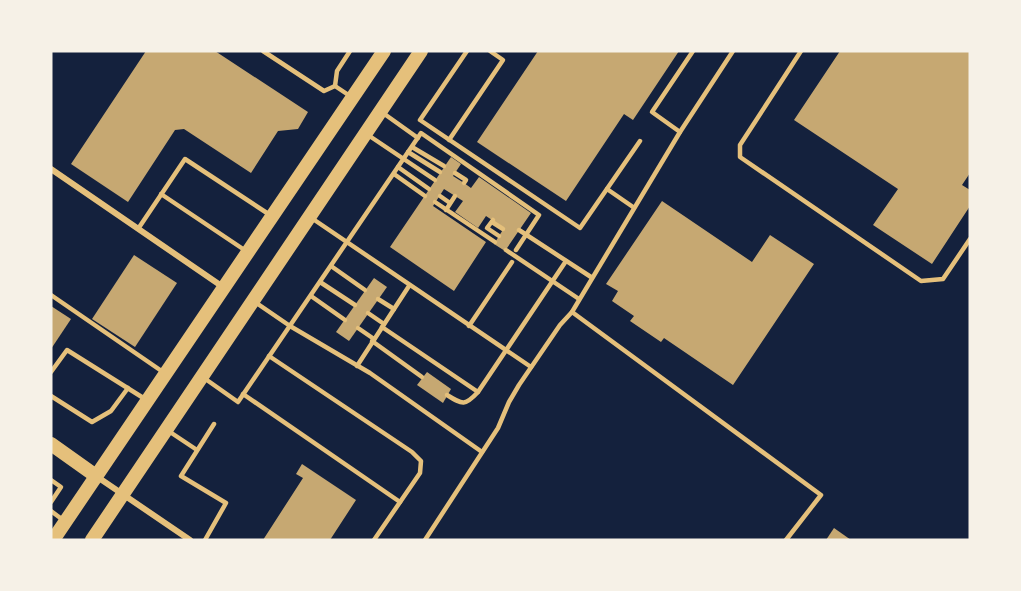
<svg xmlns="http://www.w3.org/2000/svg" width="1021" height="591" font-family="'Work Sans',sans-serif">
  <rect width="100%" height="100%" fill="#14213d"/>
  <!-- building -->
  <g fill="#c6a872">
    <path d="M146,51H215L308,112L298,129L278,131L251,173L184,129L175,130L128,202L71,164Z"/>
    <path d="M538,51H679L633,120L624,114L566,201L477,142Z"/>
    <path d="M840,51H970V173L962,185L970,190V206L932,264L873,225L898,189L794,120Z"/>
    <path d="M451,157L461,164L453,176L464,183L471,188L479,177L531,213L505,251L494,244L504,228L486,216L478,228L455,212L463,201L444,189L433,206L486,242L454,291L390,247Z"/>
    <path d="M662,201L752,262L770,235L814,264L733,385L664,338L661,342L630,321L634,316L612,301L618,291L606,284Z"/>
    <path d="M134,255L177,283L135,347L92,319Z"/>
    <path d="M374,278L387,287L349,341L336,332Z"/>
    <path d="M51,306L71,319L51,349Z"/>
    <path d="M427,372L451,389L443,403L417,385Z"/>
    <path d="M302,464L356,500L330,540H263L303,478L296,474Z"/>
    <path d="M834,528L851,540H826Z"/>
  </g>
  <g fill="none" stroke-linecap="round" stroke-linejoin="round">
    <!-- service -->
    <g stroke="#e5c07b" stroke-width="4.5">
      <path d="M263,51L324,91L335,86L350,96"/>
      <path d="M467,51L420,120L580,228L640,141"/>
      <path d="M801,51L740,145V157L921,281L943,279L970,239"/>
      <path d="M335,86L337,71L350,51"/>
      <path d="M383,113L418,138"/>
      <path d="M680,132L652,112L693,51"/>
      <path d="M368,135L435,180"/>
      <path d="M449,140L503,60L490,51"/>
      <path d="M412,147L444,166"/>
      <path d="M408,152L440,172"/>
      <path d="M398,167L429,189"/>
      <path d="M455,173L466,180L464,183"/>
      <path d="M394,174L425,196"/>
      <path d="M607,189L633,207"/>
      <path d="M161,194L246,251"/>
      <path d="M440,196L450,203"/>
      <path d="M435,202L495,242"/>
      <path d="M446,210L455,196"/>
      <path d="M310,217L531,367"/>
      <path d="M493,220L487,228L499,236"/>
      <path d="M492,222L503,229"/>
      <path d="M138,229L185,159L270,215"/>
      <path d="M519,230L591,277"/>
      <path d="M506,250L579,299"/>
      <path d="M331,266L365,290"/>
      <path d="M320,282L355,305"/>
      <path d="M51,295L163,372"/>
      <path d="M311,296L345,320"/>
      <path d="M378,299L394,309"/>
      <path d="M255,302L290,326L370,373L482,452"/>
      <path d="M572,312L821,495L786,540"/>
      <path d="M368,313L384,324"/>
      <path d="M469,326L512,262"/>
      <path d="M382,327L478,392L566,261"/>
      <path d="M358,328L374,339"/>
      <path d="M372,341L422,377"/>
      <path d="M269,356L412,452L421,461L420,473L374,540"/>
      <path d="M357,366L409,286"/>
      <path d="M51,372L67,350L145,399"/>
      <path d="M204,378L238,402L421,133L539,215L516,250"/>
      <path d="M243,394L400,502"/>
      <path d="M447,395C463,405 465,406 478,392"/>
      <path d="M51,396L92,422L111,411L128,388"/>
      <path d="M167,430L197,450"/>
      <path d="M51,480L61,487L51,502"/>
      <path d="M51,511L63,520"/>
      <path d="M205,540L226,503L181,476L214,424"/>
      <path d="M425,540L498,428L509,402L519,385L560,325L572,312L680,132L733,51"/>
    </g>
    <!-- minor -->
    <g stroke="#e5c07b" stroke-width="6">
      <path d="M51,169L223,287"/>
      <path d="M96,476L190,540"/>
    </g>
    <!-- primary -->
    <g stroke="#e5c07b" stroke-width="14">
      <path d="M51,444L96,476"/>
      <path d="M53,540L384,51"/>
      <path d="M92,540L421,51"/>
    </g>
  </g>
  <!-- border -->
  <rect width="1021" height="591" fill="none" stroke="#f6f1e7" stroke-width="105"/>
</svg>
